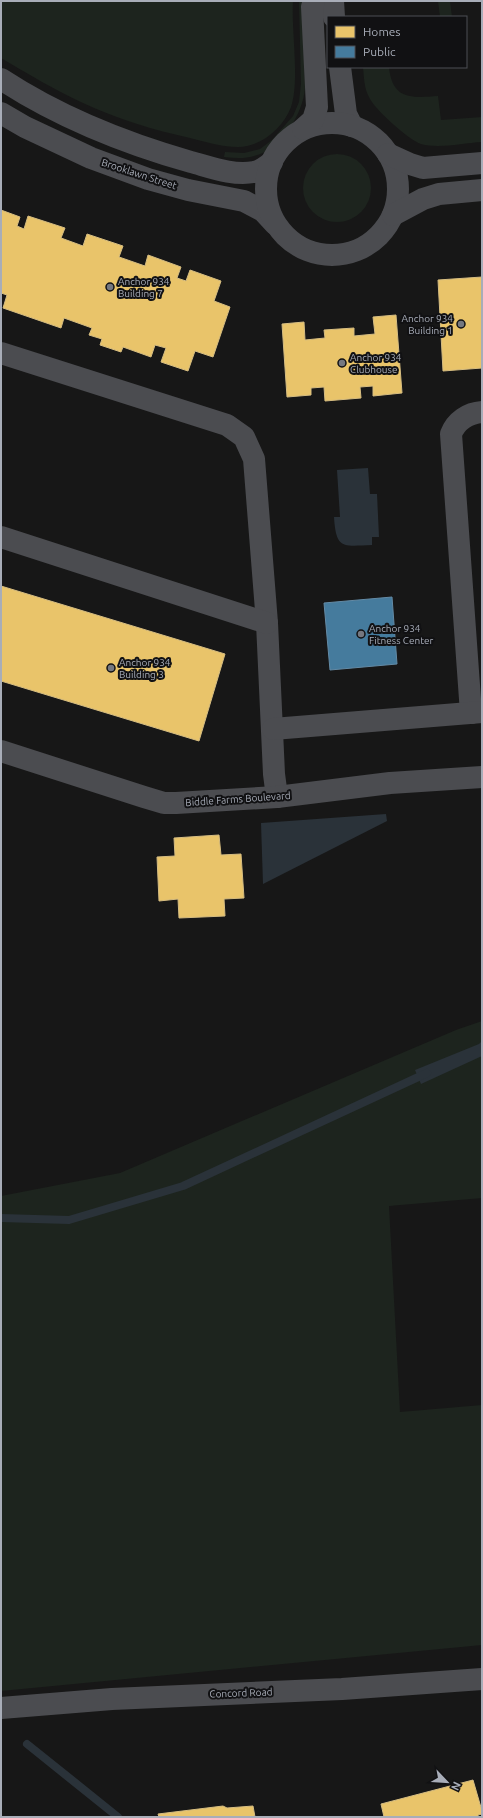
<svg xmlns="http://www.w3.org/2000/svg" width="483" height="1818" font-family="Ubuntu,sans-serif">
  <rect width="100%" height="100%" fill="#171717"/>
  <!-- green -->
  <g fill="#1d241e">
    <path d="M1,1H293C291,31 300,80 291,107C283,128 261,147 238,147C223,147 205,142 190,138C154,130 117,119 83,103C55,90 28,74 1,58Z"/>
    <path d="M299,1H303L305,88C303,114 281,150 254,156C244,159 234,158 224,157L225,152L244,153L260,149L272,140L293,116L299,102L301,84Z"/>
    <path d="M438,1H450L452,17H440Z"/>
    <path d="M363,67H389C392,100 412,98 438,96L441,120L482,117V142C463,143 439,149 421,144C409,140 374,109 369,97C364,88 364,77 363,67Z"/>
    <circle cx="337" cy="188" r="34"/>
    <path d="M482,1021V1198L389,1206L400,1412L482,1405V1645L1,1691V1196L120,1173L456,1030Z"/>
  </g>
  <!-- water -->
  <g fill="#2a3239">
    <path d="M368,468L370,494H377L379,537H372V545C343,546 336,550 334,517H340L337,470Z"/>
    <path d="M386,814L387,821L263,884L261,823Z"/>
    <path d="M482,1041V1056L421,1084L415,1070L479,1044Z"/>
  </g>
  <!-- homes -->
  <g fill="#e9c46a" stroke="#d6bd81">
    <path d="M1,210L20,217L17,226L24,229L28,216L65,228L61,238L83,246L87,234L123,246L119,257L145,266L148,255L181,267L177,278L186,281L190,270L221,281L214,301L230,307L213,357L195,351L188,371L161,362L166,348L155,345L151,357L123,347L121,352L100,345L102,339L89,335L92,328L64,318L61,328L3,308L7,295L1,293Z"/>
    <path d="M482,277V368L443,371L438,280Z"/>
    <path d="M396,315L402,393L373,396V386L360,387L361,398L325,401L324,387L311,388V395L287,397L282,324L304,322L305,340L325,338L324,330L354,328V336L375,334L373,317Z"/>
    <path d="M1,586L225,654L199,741L1,681Z"/>
    <path d="M219,835L221,855L241,854L244,898L224,899L225,916L179,918L178,899L159,901L157,857L175,856L174,838Z"/>
    <path d="M473,1780L482,1811V1814L478,1815V1817H384L381,1804Z"/>
    <path d="M223,1806L227,1808L253,1806L255,1817H159L158,1814Z"/>
  </g>
  <!-- public -->
  <path fill="#457b9d" stroke="#638aa5" d="M392,597L397,664L330,670L324,603Z"/>
  <g fill="none" stroke-linecap="round" stroke-linejoin="round">
    <!-- stream -->
    <g stroke="#2a3239" stroke-width="8">
      <path d="M1,1218L69,1220L183,1186L427,1073"/>
      <path d="M27,1744L118,1817"/>
    </g>
    <!-- minor -->
    <g stroke="#4b4c50" stroke-width="22">
      <path d="M333,1L334,17"/>
      <path d="M340,67L346,114L352,126"/>
      <path d="M1,79C59,117 124,143 191,162C210,167 233,176 254,172C261,171 266,166 272,162"/>
      <path d="M1,113L25,127L91,158L148,179L188,190L244,201L263,211L275,224"/>
      <circle cx="332" cy="189" r="66"/>
      <path d="M303,129L313,120L317,107L312,7L314,1"/>
      <path d="M388,154L410,164L423,168L482,163"/>
      <path d="M393,215L423,199L439,194L482,190"/>
      <path d="M1,353L227,425L244,437L254,459L267,623L274,774L277,797"/>
      <path d="M1,537L267,623"/>
      <path d="M471,713L451,434C456,421 468,413 482,412"/>
      <path d="M273,729L482,712"/>
      <path d="M1,751L144,797L164,803H176L277,797L390,783L482,777"/>
      <path d="M1,1708L112,1699L342,1689L482,1679"/>
    </g>
  </g>
  <!-- markers -->
  <g fill="#757880" stroke="#111113" stroke-width="1.5">
    <circle cx="110" cy="287" r="4"/>
    <circle cx="461" cy="324" r="4"/>
    <circle cx="342" cy="363" r="4"/>
    <circle cx="361" cy="634" r="4"/>
    <circle cx="111" cy="668" r="4"/>
  </g>
  <g text-anchor="middle" dominant-baseline="central" stroke-width="4" stroke-linejoin="round" paint-order="stroke">
    <!-- street labels -->
    <g font-size="10" fill="#a8adb8" stroke="#111113">
      <text transform="translate(139 174) rotate(18)">Brooklawn Street</text>
      <text transform="translate(238 799) rotate(-4)">Biddle Farms Boulevard</text>
      <text transform="translate(241 1693) rotate(-2)">Concord Road</text>
    </g>
    <!-- poi labels -->
    <g font-size="10" fill="#a8adb8" stroke="#111113" text-anchor="start">
      <text x="118" y="281">Anchor 934<tspan x="118" dy="12">Building 7</tspan></text>
      <text x="453" y="318" text-anchor="end">Anchor 934<tspan x="453" dy="12">Building 1</tspan></text>
      <text x="350" y="357">Anchor 934<tspan x="350" dy="12">Clubhouse</tspan></text>
      <text x="369" y="628">Anchor 934<tspan x="369" dy="12">Fitness Center</tspan></text>
      <text x="119" y="662">Anchor 934<tspan x="119" dy="12">Building 3</tspan></text>
    </g>
  </g>
  <!-- border -->
  <rect width="483" height="1818" fill="none" stroke="#a8adb8" stroke-width="4"/>
  <!-- legend -->
  <rect x="327" y="16" width="140" height="52" fill="#111113" stroke="#4d4f55"/>
  <rect x="335" y="26" width="20" height="12" fill="#e9c46a" stroke="#4d4f55"/>
  <text x="363" y="36" font-size="12" fill="#a8adb8">Homes</text>
  <rect x="335" y="46" width="20" height="12" fill="#457b9d" stroke="#4d4f55"/>
  <text x="363" y="56" font-size="12" fill="#a8adb8">Public</text>
  <!-- north arrow -->
  <g transform="translate(447 1782) rotate(115)" stroke="#111113" stroke-width="3" paint-order="stroke">
  <path d="M0-3L7 15L0 10L-7 15Z" fill="#a8adb8"/>
  <text y="-6" font-size="11" font-weight="bold" text-anchor="middle" fill="#a8adb8">N</text>
  </g>
</svg>
